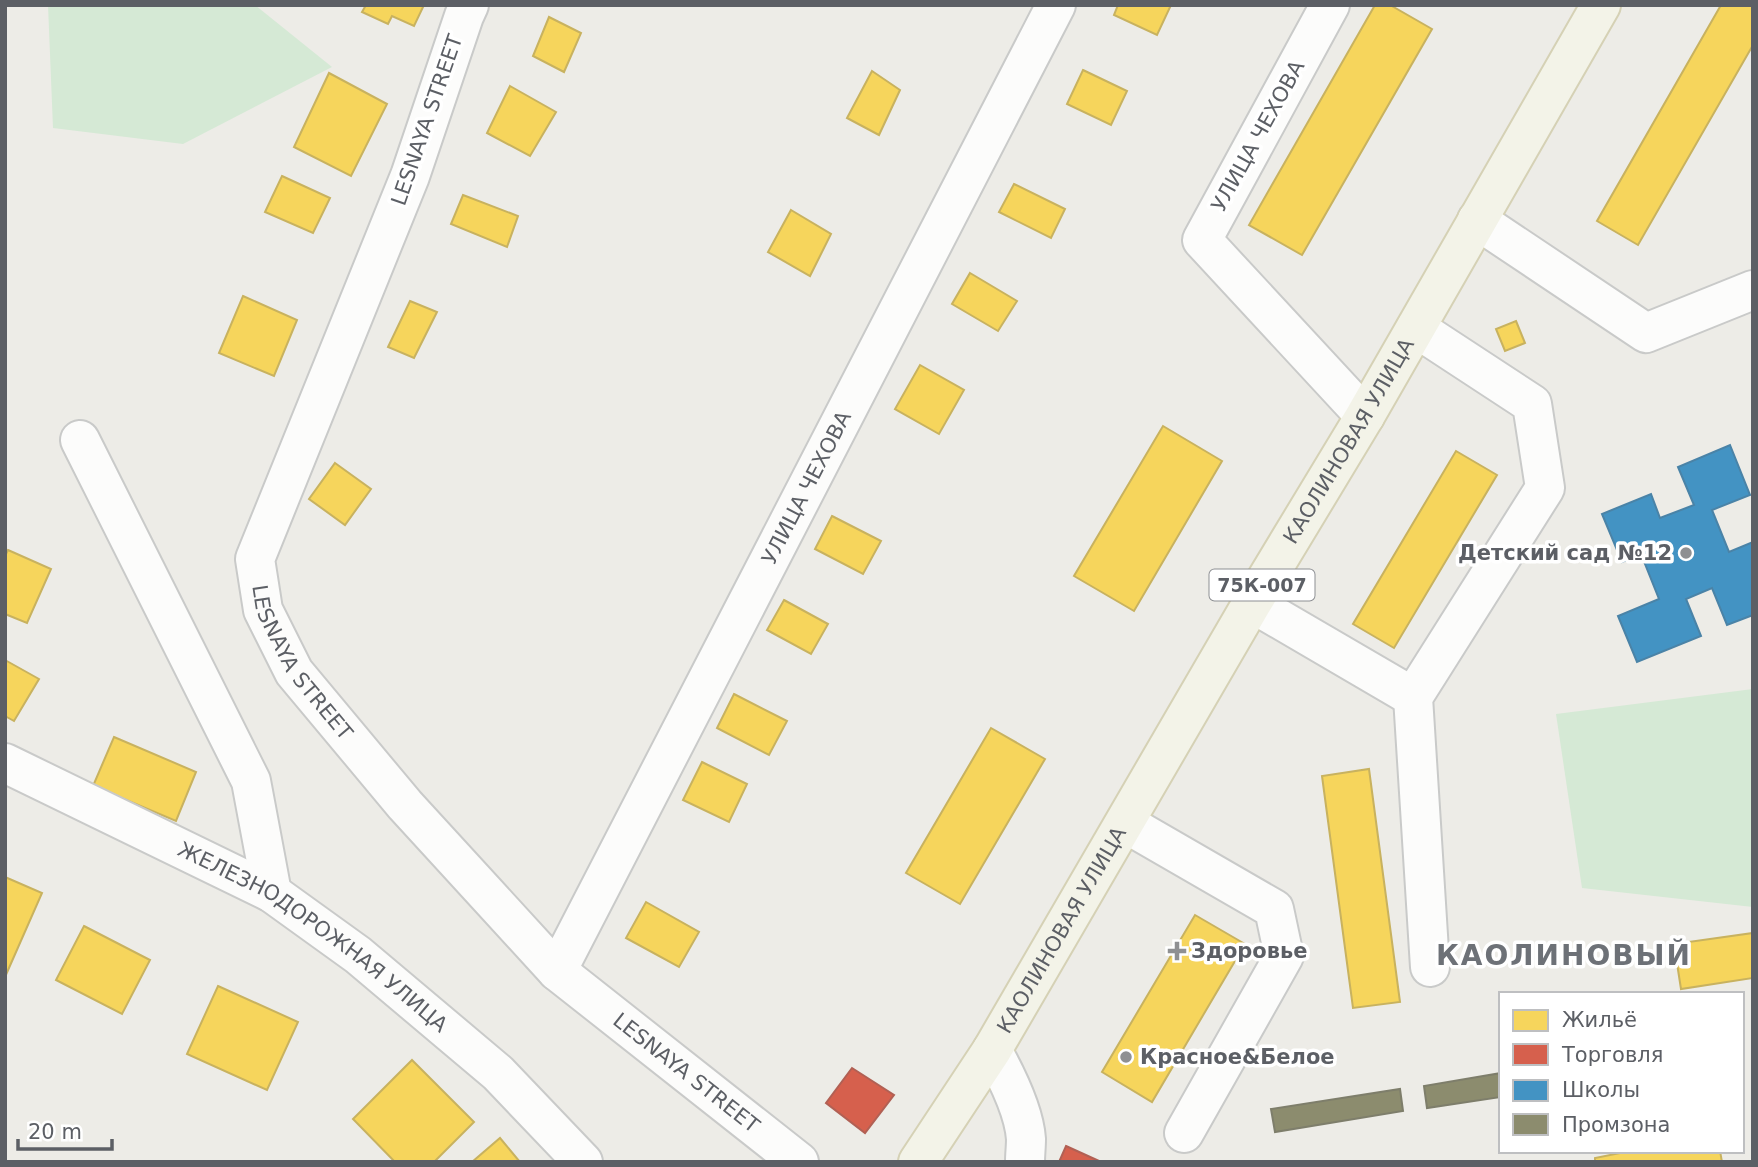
<svg xmlns="http://www.w3.org/2000/svg" width="1758" height="1167" font-family="'DejaVu Sans',sans-serif">
  <rect width="100%" height="100%" fill="#edece7"/>
  <!-- green -->
  <g fill="#d5e9d5">
    <path d="M48,5H255L332,67L183,144L53,128Z"/>
    <path d="M1753,689V907L1582,888L1556,714Z"/>
  </g>
  <!-- homes -->
  <g fill="#f6d55c" stroke="#c8b25f" stroke-width="2">
    <path d="M366,5H424L414,26L392,16L388,24L362,12Z"/>
    <path d="M1118,5H1171L1157,35L1114,15Z"/>
    <path d="M1375,5H1390L1432,29L1302,255L1249,225Z"/>
    <path d="M1721,5H1753V45L1638,245L1597,221Z"/>
    <path d="M549,17L581,33L564,72L533,56Z"/>
    <path d="M1083,70L1127,91L1111,125L1067,104Z"/>
    <path d="M872,71L900,90L879,135L847,118Z"/>
    <path d="M329,73L387,104L351,176L294,147Z"/>
    <path d="M510,86L556,112L530,156L487,133Z"/>
    <path d="M282,176L330,198L313,233L265,212Z"/>
    <path d="M1014,184L1065,209L1051,238L999,212Z"/>
    <path d="M463,195L518,216L507,247L451,224Z"/>
    <path d="M791,210L831,234L810,276L768,252Z"/>
    <path d="M970,273L1017,301L998,331L952,304Z"/>
    <path d="M243,296L297,320L274,376L219,353Z"/>
    <path d="M410,301L437,312L414,358L388,347Z"/>
    <path d="M1516,321L1525,343L1505,351L1496,329Z"/>
    <path d="M920,365L964,390L939,434L895,409Z"/>
    <path d="M1163,426L1222,461L1134,611L1074,576Z"/>
    <path d="M1456,451L1497,475L1394,648L1353,624Z"/>
    <path d="M335,463L371,489L345,525L309,499Z"/>
    <path d="M832,516L881,541L863,574L815,549Z"/>
    <path d="M8,550L51,569L27,623L5,614V556Z"/>
    <path d="M784,600L828,624L811,654L767,630Z"/>
    <path d="M5,660L39,679L14,721L5,716Z"/>
    <path d="M734,694L787,721L769,755L717,728Z"/>
    <path d="M991,728L1045,759L960,904L906,873Z"/>
    <path d="M114,737L196,772L176,821L93,786Z"/>
    <path d="M702,762L747,784L729,822L683,800Z"/>
    <path d="M1369,769L1400,1002L1353,1008L1322,776Z"/>
    <path d="M5,877L42,893L5,977Z"/>
    <path d="M646,902L699,932L679,967L626,938Z"/>
    <path d="M1195,915L1245,944L1152,1102L1102,1072Z"/>
    <path d="M84,926L150,960L122,1014L56,980Z"/>
    <path d="M1753,933V978L1681,989L1674,944Z"/>
    <path d="M218,986L298,1022L267,1090L187,1054Z"/>
    <path d="M412,1060L474,1122L434,1162H395L353,1119Z"/>
    <path d="M500,1138L520,1162H472Z"/>
    <path d="M1630,1151H1720L1722,1162H1595V1158Z"/>
  </g>
  <!-- shops -->
  <g fill="#d6604d" stroke="#b16054" stroke-width="2">
    <path d="M852,1068L894,1095L865,1133L826,1103Z"/>
    <path d="M1066,1146L1099,1161V1162H1059Z"/>
  </g>
  <!-- schools -->
  <path fill="#4393c3" stroke="#4a83a7" stroke-width="2" d="M1730,445L1750,495L1712,510L1729,552L1753,542V615L1727,625L1712,588L1686,599L1701,636L1637,662L1618,616L1659,599L1641,554L1622,562L1602,514L1651,494L1660,518L1694,505L1678,467Z"/>
  <!-- industry -->
  <g fill="#8c8c6e" stroke="#7e7e6b" stroke-width="2">
    <path d="M1501,1073V1097L1427,1108L1424,1086Z"/>
    <path d="M1400,1089L1403,1111L1275,1132L1271,1109Z"/>
  </g>
  <g fill="none" stroke-linecap="round" stroke-linejoin="round">
    <!-- minor casing -->
    <g stroke="#c9cac9" stroke-width="42">
      <g id="minor">
        <path id="s1" d="M469,5L464,16L410,176L255,559L263,610L294,672L405,805L557,971L799,1162"/>
        <path d="M1330,5L1202,240L1365,416"/>
        <path d="M1477,220L1646,333L1753,290"/>
        <path d="M1416,328L1532,404L1545,488L1413,697L1430,967"/>
        <path d="M80,440L251,781L272,893"/>
        <path d="M1252,603L1413,697"/>
        <path id="s2" d="M5,763L272,893L358,955L498,1073L583,1162"/>
        <path d="M1125,823L1274,909L1284,956L1184,1133"/>
        <path id="s3" d="M557,971L1056,5"/>
        <path d="M992,1050C1006,1075 1024,1110 1026,1139C1026,1147 1025,1154 1025,1162"/>
      </g>
    </g>
    <!-- major casing -->
    <g stroke="#d5d1b5" stroke-width="42">
      <g id="major">
        <path id="s4" d="M918,1162L992,1050L1252,603L1365,416L1601,5"/>
      </g>
    </g>
    <!-- minor -->
    <use href="#minor" stroke="#fcfcfb" stroke-width="38"/>
    <!-- major -->
    <use href="#major" stroke="#f3f3e8" stroke-width="38"/>
  </g>
  <!-- markers -->
  <g fill="#8f9092" stroke="#fff" stroke-width="2.5">
    <circle cx="1686" cy="553" r="7"/>
    <path d="M1173.5 940.5h7v7h7v7h-7v7h-7v-7h-7v-7h7z"/>
    <circle cx="1126" cy="1057" r="7"/>
  </g>
  <g text-anchor="middle" dominant-baseline="central" stroke-width="7" stroke-linejoin="round" paint-order="stroke">
    <!-- shield labels -->
    <rect fill="#fff" stroke="#8d8f93" stroke-width="2" x="1209.5" y="569.5" width="105" height="31" rx="5"/>
    <g font-size="19" font-weight="bold" fill="#5c5f65">
      <text x="1262" y="585">75К-007</text>
    </g>
    <!-- street labels -->
    <g font-size="21" fill="#5c5f65" stroke="#fff">
      <text transform="translate(427 120) rotate(-71)">LESNAYA STREET</text>
      <text transform="translate(1258 136) rotate(-61)">УЛИЦА ЧЕХОВА</text>
      <text stroke="none"><textPath href="#s4" startOffset="840">КАОЛИНОВАЯ УЛИЦА</textPath></text>
      <text stroke="none"><textPath href="#s3" startOffset="544">УЛИЦА ЧЕХОВА</textPath></text>
      <text stroke="none"><textPath href="#s1" startOffset="710">LESNAYA STREET</textPath></text>
      <text stroke="none"><textPath href="#s4" startOffset="273">КАОЛИНОВАЯ УЛИЦА</textPath></text>
      <text stroke="none"><textPath href="#s2" startOffset="355">ЖЕЛЕЗНОДОРОЖНАЯ УЛИЦА</textPath></text>
      <text stroke="none"><textPath href="#s1" startOffset="1278">LESNAYA STREET</textPath></text>
    </g>
    <!-- poi labels -->
    <g font-size="21" font-weight="bold" fill="#5c5f65" stroke="#fff" text-anchor="start">
      <text x="1672" y="553" text-anchor="end">Детский сад №12</text>
      <text x="1191" y="951">Здоровье</text>
      <text x="1140" y="1057">Красное&amp;Белое</text>
    </g>
    <!-- district labels -->
    <g font-size="28" font-weight="bold" letter-spacing="2" fill="#6d7177" stroke="#fff">
      <text x="1564" y="955">КАОЛИНОВЫЙ</text>
    </g>
  </g>
  <!-- border -->
  <rect width="1758" height="1167" fill="none" stroke="#5c5f65" stroke-width="14"/>
  <!-- legend -->
  <rect x="1499" y="992" width="245" height="161" fill="#ffffff" stroke="#bebfc1" stroke-width="2"/>
  <rect x="1513" y="1010" width="35" height="21" fill="#f6d55c" stroke="#bebfc1" stroke-width="2"/>
  <text x="1562" y="1027" font-size="21" fill="#5c5f65">Жильё</text>
  <rect x="1513" y="1044" width="35" height="21" fill="#d6604d" stroke="#bebfc1" stroke-width="2"/>
  <text x="1562" y="1062" font-size="21" fill="#5c5f65">Торговля</text>
  <rect x="1513" y="1080" width="35" height="21" fill="#4393c3" stroke="#bebfc1" stroke-width="2"/>
  <text x="1562" y="1097" font-size="21" fill="#5c5f65">Школы</text>
  <rect x="1513" y="1114" width="35" height="21" fill="#8c8c6e" stroke="#bebfc1" stroke-width="2"/>
  <text x="1562" y="1132" font-size="21" fill="#5c5f65">Промзона</text>
  <!-- scale -->
  <path d="M18 1139v10h94v-10" fill="none" stroke="#5c5f65" stroke-width="3.5"/>
  <text x="28" y="1139" font-size="21" fill="#5c5f65" stroke="#ffffff" stroke-width="5" paint-order="stroke">20 m</text>
</svg>
